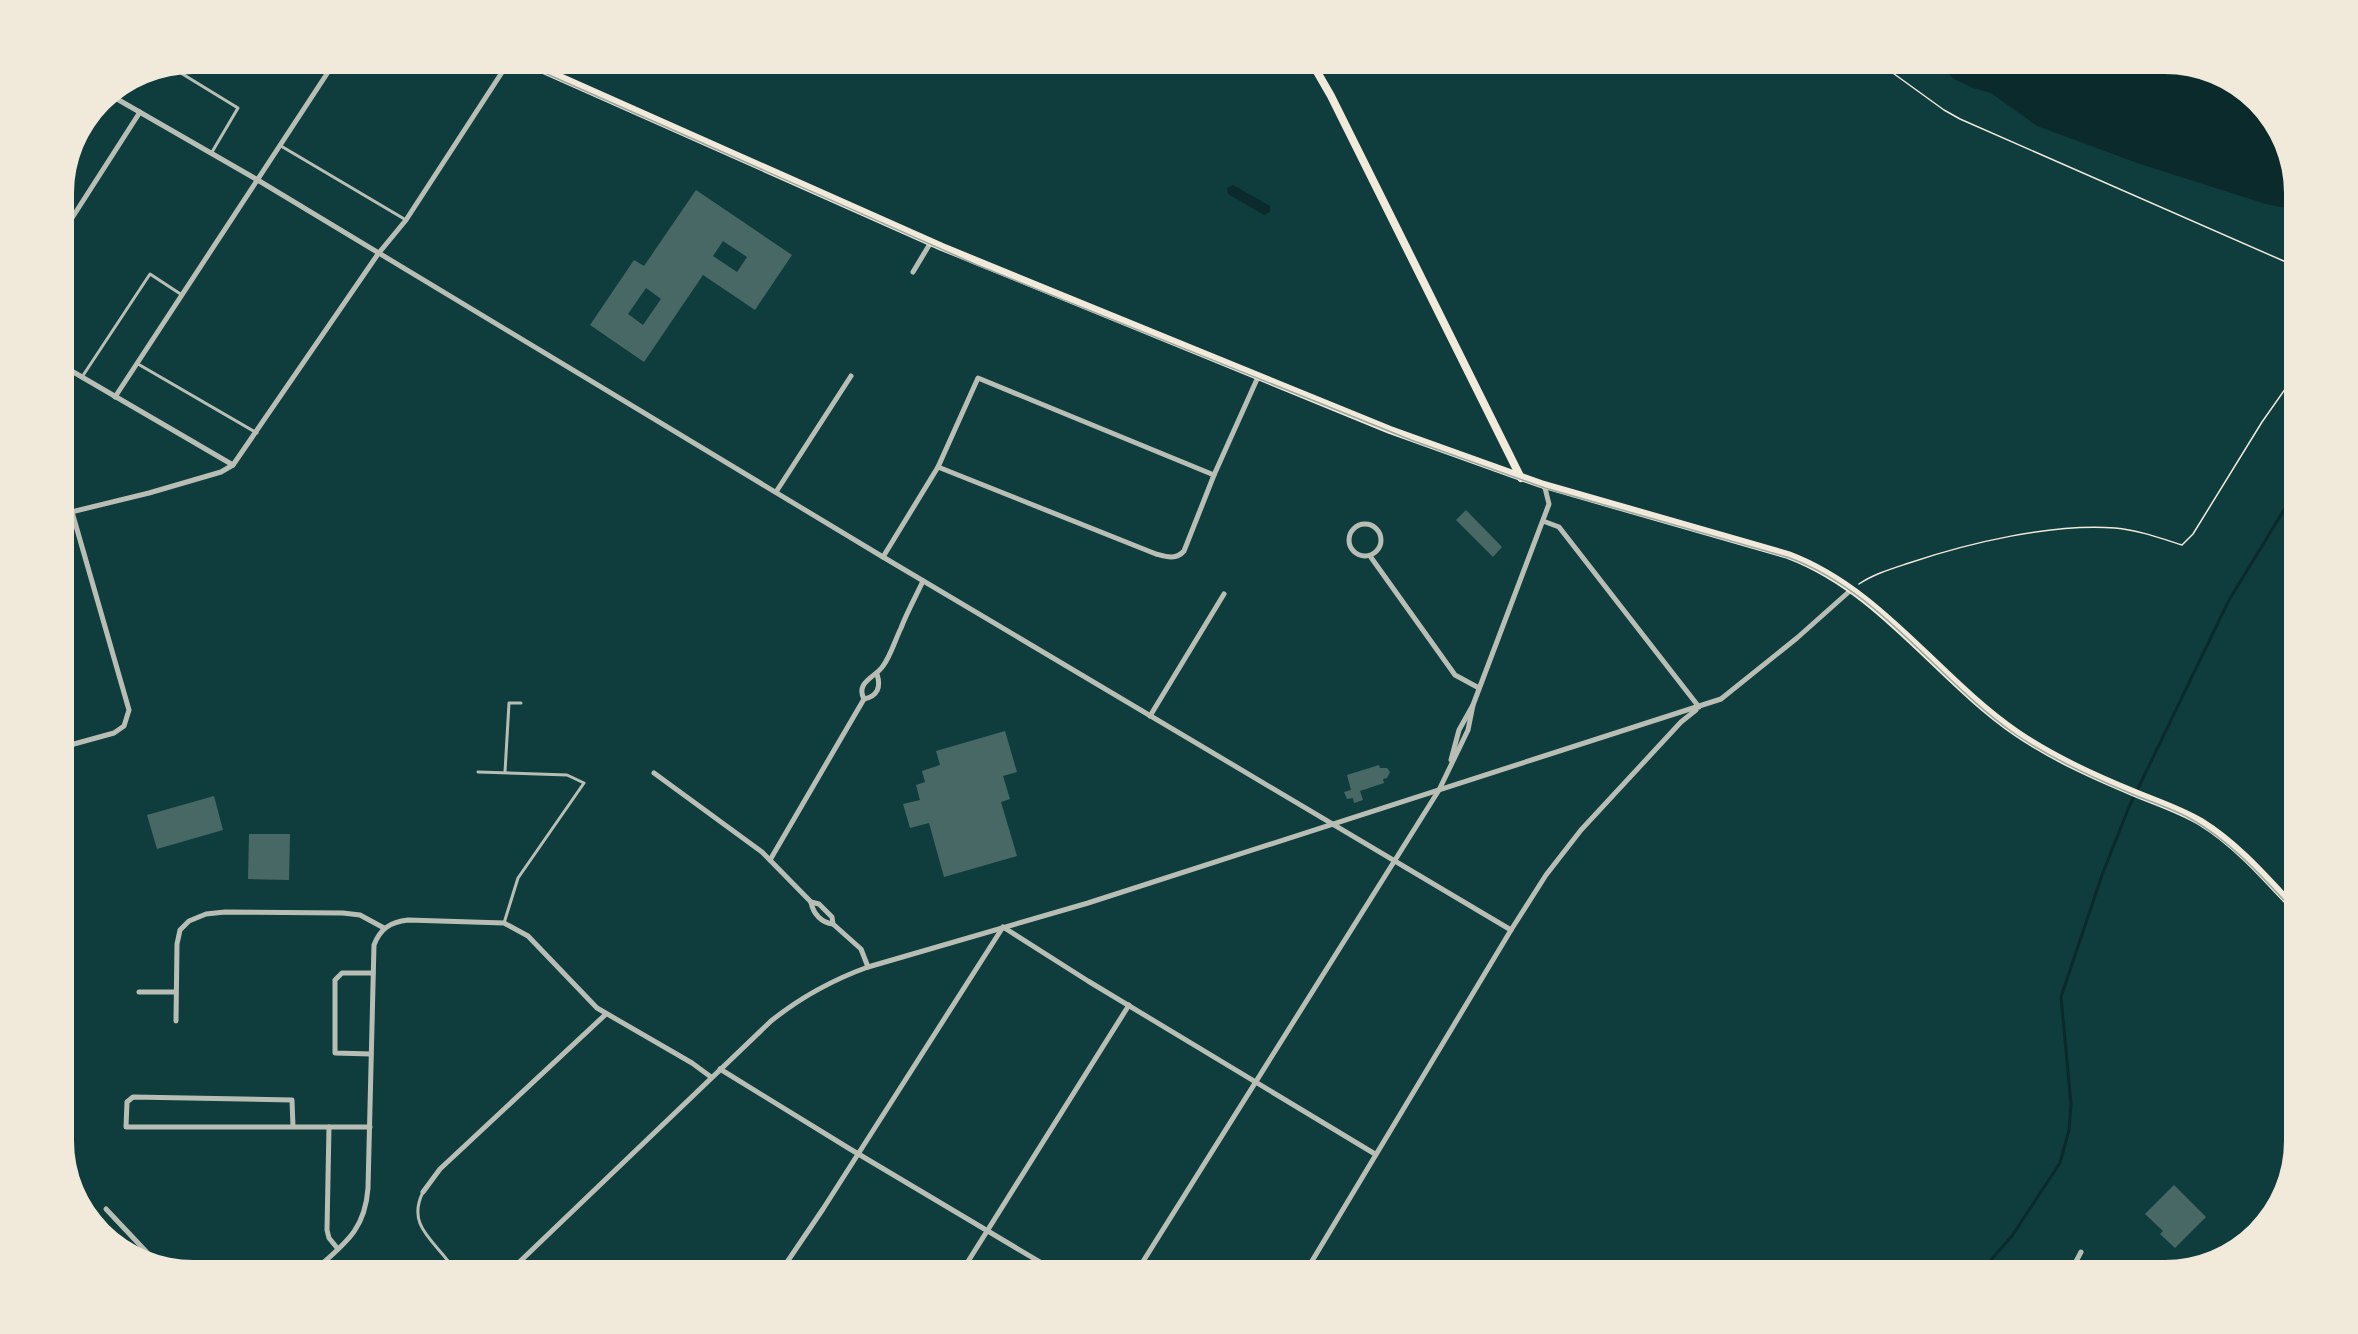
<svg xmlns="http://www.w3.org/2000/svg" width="2358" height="1334" font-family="'DejaVu Sans',sans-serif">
  <rect width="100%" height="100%" fill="#0f3d3e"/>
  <!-- water -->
  <g fill="#0a2a2b">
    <path d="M1936,63H2166L2230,80L2278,127L2295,184V210L2266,204L2140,164L2037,126L1991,93L1973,88L1954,79Z"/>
    <path d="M1233,185L1270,206V212L1264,215L1228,194L1227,188Z"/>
  </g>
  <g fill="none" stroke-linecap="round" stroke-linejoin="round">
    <!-- stream -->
    <path stroke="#0a2a2b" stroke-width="3" d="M1981,1271L2012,1236L2060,1163L2069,1130L2071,1104L2061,997L2102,875L2129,807L2229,600L2295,492"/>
  </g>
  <!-- building -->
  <g fill="#486865" fill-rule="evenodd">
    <path d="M720,63H739L733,72Z"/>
    <path d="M696,190L792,255L755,310L703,275L644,362L590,325L634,260L644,266ZM723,241L747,257L737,272L713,256ZM646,288L661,299L643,325L628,314Z"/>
    <path d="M1466,510L1502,547L1493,557L1456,520Z"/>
    <path d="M1005,731L1017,772L1003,776L1010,799L1001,802L1017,856L944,877L929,823L910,828L903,804L920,800L916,785L925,782L922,771L940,765L936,751Z"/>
    <path d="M1379,765L1380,768H1387L1390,772L1387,778L1383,779L1384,783L1360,791L1363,800L1354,803L1353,798L1347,799L1344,792L1351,790L1347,775Z"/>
    <path d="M214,796L223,830L157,849L147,815Z"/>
    <path d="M249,834H290L289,880L248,879Z"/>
    <path d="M2174,1185L2206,1217L2175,1248L2160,1234L2163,1231L2145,1214Z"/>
  </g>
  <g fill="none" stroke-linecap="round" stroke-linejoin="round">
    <!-- path -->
    <g stroke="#f1e9da" stroke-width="1.5">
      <path d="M1879,63L1944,110L1960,119L2295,266"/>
      <path d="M1859,584C1874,574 1891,569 1909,563C1968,543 2053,523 2115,528C2138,530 2160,538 2182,545L2193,534L2262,422L2295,375"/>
    </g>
    <!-- service -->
    <g stroke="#b8beb3" stroke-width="3">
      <path d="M171,67L238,108L212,152"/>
      <path d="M281,146L406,220"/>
      <path d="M63,217L70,222"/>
      <path d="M138,364L257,433"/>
      <path d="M82,377L150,274L182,295"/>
      <path d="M478,772L567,775L584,783L518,878L504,923"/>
      <path d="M505,772L509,703H521"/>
      <path d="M423,1192C405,1228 438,1242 455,1271"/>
    </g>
    <!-- minor -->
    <g stroke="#b8beb3" stroke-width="5">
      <path d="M110,95L256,179L883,557L1511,930"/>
      <path d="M63,232L140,112"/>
      <path d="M913,272L931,242"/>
      <path d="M63,366L233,465"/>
      <path d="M115,397L334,63"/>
      <path d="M938,467L1156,554C1167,557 1176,560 1184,551L1214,475L1258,377"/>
      <path d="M776,492L851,376"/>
      <path d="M63,514L149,493L221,472L233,465L378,254L406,220L508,63"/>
      <path d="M1543,521L1559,527L1699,707"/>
      <circle cx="1365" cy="540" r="16"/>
      <path d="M1370,556L1455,675L1479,688"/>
      <path d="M883,557L938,467L978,378L1214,475"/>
      <path d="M864,699C878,696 881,687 877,674"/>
      <path d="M1150,716L1224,594"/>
      <path d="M63,747L114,733L124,726L129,710L72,512"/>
      <path d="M1451,760L1459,730L1473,705L1549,504L1545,488L1542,485"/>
      <path d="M654,773L762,852L811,902C813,914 822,923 833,924"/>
      <path d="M770,860L864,699C855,682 876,677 883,666C891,655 895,640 901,628C907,612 916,596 923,581"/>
      <path d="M811,902L819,904L832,917L833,924L861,949L868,967"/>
      <path d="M139,992H175"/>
      <path d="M176,1021L177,944L180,930L189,921L206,914L225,912L343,913L360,915L384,928"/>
      <path d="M371,1054L335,1053V980L342,973H373"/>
      <path d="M720,1069L850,1149L1055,1271"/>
      <path d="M293,1127L292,1100L133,1097L127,1102L126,1127H277C308,1127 339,1127 370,1127"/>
      <path d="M329,1127L327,1230L329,1238L338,1249"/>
      <path d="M423,1192L440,1169L606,1014"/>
      <path d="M106,1209L155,1261"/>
      <path d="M314,1271C344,1244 365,1231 368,1188L374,945C380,929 390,922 408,920L504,923L528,936L597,1008L692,1063L711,1077"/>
      <path d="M510,1271L771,1021C801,997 832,980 868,967L1088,903L1721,699L1797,638L1852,589"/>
      <path d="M781,1271L823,1209L1003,927L1088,981L1375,1154"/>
      <path d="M962,1271L1129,1005"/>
      <path d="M1137,1271L1439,790L1468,730L1473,705"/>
      <path d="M1306,1271L1511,930L1546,875L1581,830L1681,722L1696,710"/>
      <path d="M2071,1271L2081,1252"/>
    </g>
    <!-- secondary -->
    <g stroke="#f1e9da" stroke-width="8">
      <path d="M528,63L942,247L1390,430L1541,484L1788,555C1881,590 1937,678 2017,733C2054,758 2094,776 2135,793C2157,802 2181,810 2201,822C2238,845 2266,878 2295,909"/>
      <path d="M1312,63L1331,96L1521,478"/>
    </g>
    <!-- tram -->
    <path stroke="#97a49c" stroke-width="1.5" d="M522,63L977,265L1411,440L1545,488L1787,557C1880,590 1936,679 2015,734C2052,759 2091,777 2132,794C2151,802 2173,809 2191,819C2232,842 2263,878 2295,912"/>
  </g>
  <!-- crop -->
  <path d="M0 0H2358V1334H0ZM193 74H2165A119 119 0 0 1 2284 193V1141A119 119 0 0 1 2165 1260H193A119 119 0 0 1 74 1141V193A119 119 0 0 1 193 74Z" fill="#f1e9da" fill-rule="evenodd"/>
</svg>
